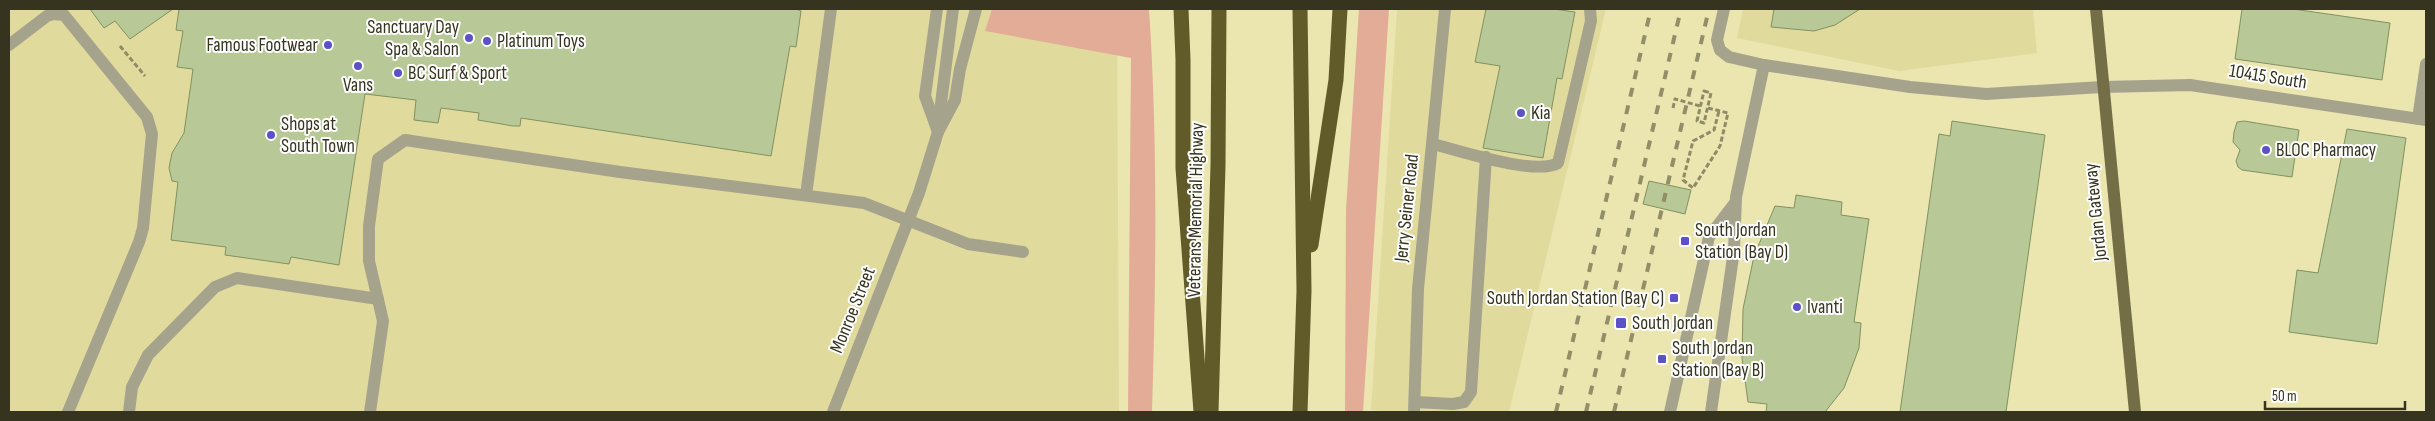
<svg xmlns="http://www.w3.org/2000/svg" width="2435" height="421" font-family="'Sofia Sans Condensed',sans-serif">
  <rect width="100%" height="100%" fill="#ebe5b0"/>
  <!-- built -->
  <g fill="#e1da9d">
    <path d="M9,9H1117L1119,412H9Z"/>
    <path d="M1397,9H1606L1509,412H1398L1371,410Z"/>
    <path d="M1743,9H2033L2037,53L1899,71L1737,38Z"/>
  </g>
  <!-- green -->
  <g fill="#e3ac97">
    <path d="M992,9H1149C1158,143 1156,278 1152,412H1128L1131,58L985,31Z"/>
    <path d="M1359,9H1389L1363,412H1345L1346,210Z"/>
  </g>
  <!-- building -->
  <g fill="#b8c896" stroke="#819161">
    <path d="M90,9H173L130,39L115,21L104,28Z"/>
    <path d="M179,9H796L801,11L796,47L790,46L771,156L521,118L520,126H513L478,120L479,113L441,108L438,123L414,120L416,100L365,94L339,265L291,257L289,264L225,255L226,247L171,240L178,182L172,181L169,168L172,153L184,133L193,69L177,67L183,31L176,30Z"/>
    <path d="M1486,9H1554L1575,12L1562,79L1557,78L1543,158L1483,148L1500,66L1475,62Z"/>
    <path d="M1774,9H1860L1835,25L1814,31L1771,27Z"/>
    <path d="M2242,9H2293L2390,23L2382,80L2235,59Z"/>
    <path d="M1952,121L2045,135L2006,412H1900L1939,134L1950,136Z"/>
    <path d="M2244,121L2299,130L2292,177L2242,170L2238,167L2236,161L2240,150L2233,142L2234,132L2237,122Z"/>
    <path d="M2347,129L2406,138L2377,344L2289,332L2297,270L2318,273Z"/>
    <path d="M1649,181L1691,190L1685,214L1643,204Z"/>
    <path d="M1796,195L1842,202L1841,215L1869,219L1854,322L1861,323L1859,348L1844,388L1825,412H1766L1767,404L1748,402L1742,358L1743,309L1754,256L1775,206L1794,208Z"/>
  </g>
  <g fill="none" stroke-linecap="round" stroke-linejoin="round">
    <!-- path -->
    <g stroke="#908b67" stroke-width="3" stroke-dasharray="5 2.5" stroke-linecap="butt">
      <path d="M120,46L145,76"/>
      <path d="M1704,91L1711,93L1704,123L1697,121Z"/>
      <path d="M1673,108L1675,99L1700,106"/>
      <path d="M1708,108L1728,113L1720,146L1693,188L1683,180L1693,141L1714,130L1719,111"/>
    </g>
    <!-- minor -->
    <g stroke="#a6a38d" stroke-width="12">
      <path d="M937,9L925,96L938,132"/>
      <path d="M1724,9L1717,40L1720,50L1729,57L1764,65L1910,87L1986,94L2102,87L2190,85L2426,120"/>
      <path d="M9,45L47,16L53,14L64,15L147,117L152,134L143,228L139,242L68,412"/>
      <path d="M2418,119L2426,64"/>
      <path d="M938,127L953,9"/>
      <path d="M1433,144C1460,151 1536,176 1558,163L1591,21L1590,9"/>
      <path d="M806,195L831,9"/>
      <path d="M1415,402L1453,404L1464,402L1471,392L1486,157"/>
      <path d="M129,412L132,387L148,355L215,287L237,278L378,299"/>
      <path d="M370,412L383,321L369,261V226L378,159L405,140L620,172L864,203L968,244L1023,252"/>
      <path d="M833,412L919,193L938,132L955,100L960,69L976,9"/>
      <path d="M1414,412L1418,289L1445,9"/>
      <path d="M1670,412L1709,237L1735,203"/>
      <path d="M1711,412L1734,250L1736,197L1764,65"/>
    </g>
    <!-- major -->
    <path stroke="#736e45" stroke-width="12" d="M2096,9L2135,412"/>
    <!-- highway -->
    <g stroke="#615b2a" stroke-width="15">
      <path d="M1181,9L1183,60V168L1201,412"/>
      <path d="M1311,245L1336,80L1340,9"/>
      <path d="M1211,412L1218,165L1219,9"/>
      <path d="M1300,412L1304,291L1300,9"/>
    </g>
    <!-- rail -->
    <g stroke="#928e68" stroke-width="4" stroke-dasharray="9 9" stroke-linecap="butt">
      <path d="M1556,412L1651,9"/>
      <path d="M1586,412L1681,9"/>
      <path d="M1614,412L1709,9"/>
    </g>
  </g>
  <!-- markers -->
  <g fill="#5d51c9" stroke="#fff" stroke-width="2">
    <circle cx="469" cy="38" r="5"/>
    <circle cx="487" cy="41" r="5"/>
    <circle cx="328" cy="45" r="5"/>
    <circle cx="358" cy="66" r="5"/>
    <circle cx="398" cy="73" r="5"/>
    <circle cx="1521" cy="113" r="5"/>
    <circle cx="271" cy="135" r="5"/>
    <circle cx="2266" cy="150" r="5"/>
    <rect x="1680" y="236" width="10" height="10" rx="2.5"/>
    <rect x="1669" y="293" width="10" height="10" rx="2.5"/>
    <circle cx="1797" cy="307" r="5"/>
    <rect x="1615" y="317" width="12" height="12" rx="2.5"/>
    <rect x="1657" y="354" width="10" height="10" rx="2.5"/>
  </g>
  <g text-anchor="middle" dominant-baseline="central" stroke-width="4" stroke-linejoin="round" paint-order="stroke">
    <!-- poi labels -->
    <g font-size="19" fill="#36331e" stroke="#fff" text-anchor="start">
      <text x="459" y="27" text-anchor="end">Sanctuary Day<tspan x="459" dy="22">Spa &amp; Salon</tspan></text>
      <text x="497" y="41">Platinum Toys</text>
      <text x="318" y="45" text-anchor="end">Famous Footwear</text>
      <text x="408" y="73">BC Surf &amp; Sport</text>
      <text x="358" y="85" text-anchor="middle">Vans</text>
      <text x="1531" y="113">Kia</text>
      <text x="281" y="124">Shops at<tspan x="281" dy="22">South Town</tspan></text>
      <text x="2276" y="150">BLOC Pharmacy</text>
      <text x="1695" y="230">South Jordan<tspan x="1695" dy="22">Station (Bay D)</tspan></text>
      <text x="1664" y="298" text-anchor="end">South Jordan Station (Bay C)</text>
      <text x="1807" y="307">Ivanti</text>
      <text x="1632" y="323">South Jordan</text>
      <text x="1672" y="348">South Jordan<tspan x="1672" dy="22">Station (Bay B)</tspan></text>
    </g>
    <!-- street labels -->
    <g font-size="19" fill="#36331e" stroke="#fff">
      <text transform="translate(2268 77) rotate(9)">10415 South</text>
      <text transform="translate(1407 208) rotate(-84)">Jerry Seiner Road</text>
      <text transform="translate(1196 210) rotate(-89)">Veterans Memorial Highway</text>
      <text transform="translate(2096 212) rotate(-96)">Jordan Gateway</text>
      <text transform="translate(853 310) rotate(-68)">Monroe Street</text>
    </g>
  </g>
  <!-- border -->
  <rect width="2435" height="421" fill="none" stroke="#36331e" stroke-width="20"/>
  <!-- scale -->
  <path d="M2265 401v8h140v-8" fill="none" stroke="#36331e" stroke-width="2.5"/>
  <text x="2272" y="401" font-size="15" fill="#36331e" stroke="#ffffff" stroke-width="4" paint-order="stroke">50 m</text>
</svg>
